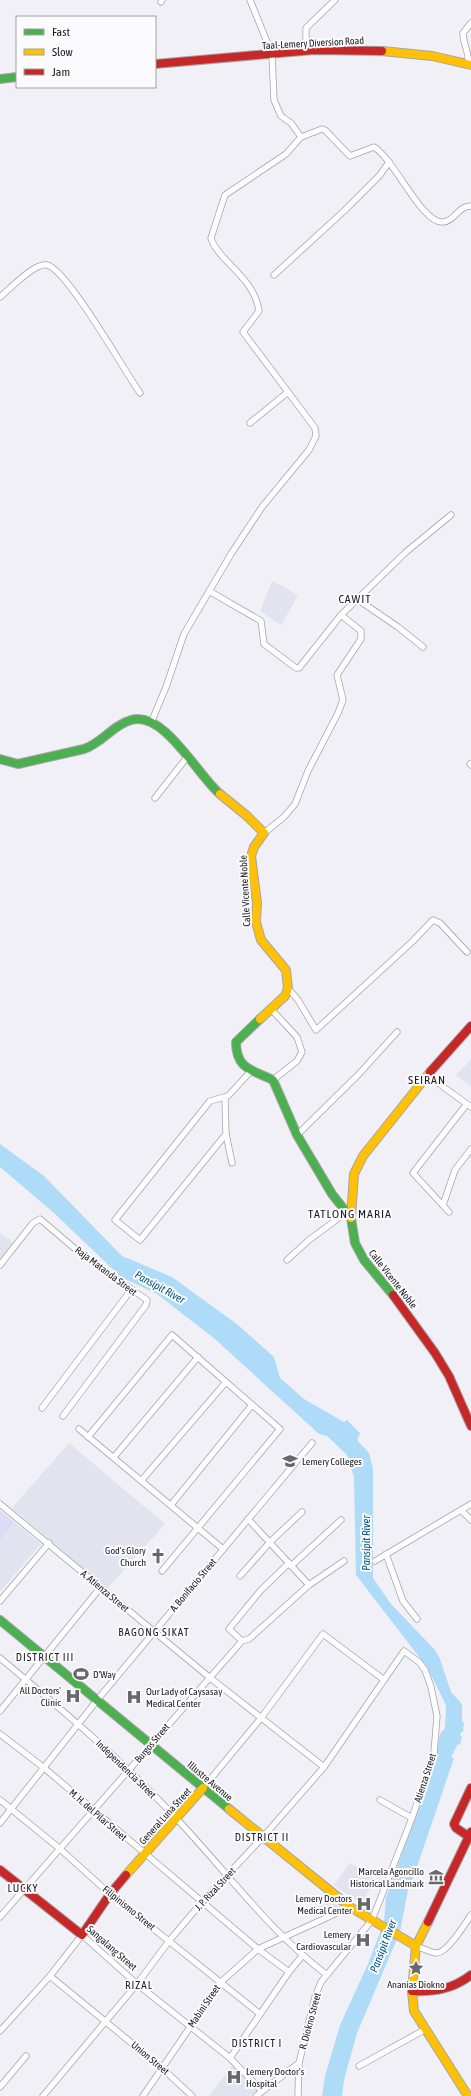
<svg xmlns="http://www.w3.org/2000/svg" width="471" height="2096" font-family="'Asap Condensed',sans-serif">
  <rect width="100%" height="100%" fill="#f0f0f6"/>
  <!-- built -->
  <g fill="#e3e3f0">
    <path d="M272,581L287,588L298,596L281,625L260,611Z"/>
    <path d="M471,1059V1087L456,1075Z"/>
    <path d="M0,1233L14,1243L0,1262Z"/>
    <path d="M69,1443L165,1524L107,1589L12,1508Z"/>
    <path d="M0,1510L41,1544L0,1592Z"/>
    <path d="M350,1863L374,1876L369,1886L371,1887L361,1904L334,1885Z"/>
    <path d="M328,1895L344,1907L323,1917L318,1907Z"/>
    <path d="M233,2064L257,2089L250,2096H209Z"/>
  </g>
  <!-- green -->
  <path fill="#dddbf8" d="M0,1511L14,1522L0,1541Z"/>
  <!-- water -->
  <path fill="#aedcf8" d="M0,1144L44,1176L122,1256L172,1277L238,1325L274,1357L280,1378L304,1399L344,1422L347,1420L360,1433L357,1440L369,1453L373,1469V1578L391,1604L435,1650L440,1659L451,1692L462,1704V1722H464L463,1732H461L460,1736L462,1737L460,1745L458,1744L451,1757L454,1758L415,1873L408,1890L400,1932L357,2033L344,2080L342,2096H322L325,2076L340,2025L368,1964L384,1922L386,1897L435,1764L440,1734L445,1728L446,1705L427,1667L356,1575L354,1477L347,1455L327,1436L319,1434L215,1339L157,1294L121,1277L54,1213L0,1167Z"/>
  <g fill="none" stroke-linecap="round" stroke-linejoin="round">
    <!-- street casing -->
    <g stroke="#a5a5aa" stroke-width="7">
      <g id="street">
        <path d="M161,2L162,0"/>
        <path d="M306,51V28L335,0"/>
        <path d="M468,64C470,53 463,45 463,33L471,23"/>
        <path d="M301,137L322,129L325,130L350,156L374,147C395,160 422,224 443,222C455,221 458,206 471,206"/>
        <path d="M274,275L344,211L380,175L389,162"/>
        <path d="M0,297C10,289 35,262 47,265C67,269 125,372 140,393"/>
        <path d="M250,423L288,392"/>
        <path d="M209,591L261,621L264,644L296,668H299L341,615L406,552L451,515"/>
        <path d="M357,599L398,627L423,647"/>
        <path d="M151,723L166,687L184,634L231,554L262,507L309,450L316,436L315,428L243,332L259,311C256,288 238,273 223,257C218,251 213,246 211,238L225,195L286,154L301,137L291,123L281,116L274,100L272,54L250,0"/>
        <path d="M470,764L471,765"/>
        <path d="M155,798L188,756"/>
        <path d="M264,833L284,817L295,804L308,771L338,713L343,700L337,675L361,639V631L341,615"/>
        <path d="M288,988L298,1000L316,1030L413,941L433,920L440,923L467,952"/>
        <path d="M271,1009L297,1037L302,1052L297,1061L273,1080"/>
        <path d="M427,1075L471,1107"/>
        <path d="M225,1098L226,1134L232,1163"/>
        <path d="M226,1134L140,1240L115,1220L210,1101L228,1096L251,1071"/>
        <path d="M297,1135L358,1075L397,1032"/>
        <path d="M443,1205L455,1170L471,1149"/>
        <path d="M449,1212L413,1173L466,1105"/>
        <path d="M287,1260L309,1240L347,1212"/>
        <path d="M0,1265L33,1223L40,1219L80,1253L147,1300L146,1305L63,1416"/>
        <path d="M42,1408L131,1290"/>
        <path d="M79,1429L223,1549"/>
        <path d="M88,1437L172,1335L280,1429L162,1571"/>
        <path d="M114,1457L198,1357"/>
        <path d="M141,1481L226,1382"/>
        <path d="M0,1504L209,1677L324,1767"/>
        <path d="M171,1505L252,1405"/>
        <path d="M461,1510L471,1520"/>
        <path d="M248,1519L309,1585"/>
        <path d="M386,1554L403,1601L417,1619"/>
        <path d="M375,1561L471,1504"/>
        <path d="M291,1566L341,1520"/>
        <path d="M240,1576L270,1542L302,1512"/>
        <path d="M0,1601L49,1543"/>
        <path d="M242,1641L249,1639L309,1585L344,1561"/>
        <path d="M242,1641L229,1629L261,1590L289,1563"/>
        <path d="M0,1658C61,1709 122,1760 176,1818C226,1871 269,1931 327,1975"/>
        <path d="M0,1711L100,1588"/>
        <path d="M0,1734L43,1767L258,1949L289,1972"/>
        <path d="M203,1788L261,1718L323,1634L383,1679"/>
        <path d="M0,1800L59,1848L110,1894L260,2014"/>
        <path d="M380,1800L412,1818"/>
        <path d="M0,1823L98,1699L312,1443"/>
        <path d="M0,1917L242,1641"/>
        <path d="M416,1946C422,1948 431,1953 437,1953C448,1952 465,1924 471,1915"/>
        <path d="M50,1976L162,2068L192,2096"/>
        <path d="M0,2031L50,1976L82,1935L137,1984L230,2058L262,2091"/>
        <path d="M230,2058L289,1972L302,1956"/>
        <path d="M359,2066L424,2030"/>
        <path d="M0,2087L26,2056"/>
        <path d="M43,2096L137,1984L169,1941L203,1901L263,1837L324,1767L404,1651L419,1662L425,1670L431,1687L437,1716L434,1753L412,1818L372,1920L321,1982L315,1997L299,2063L256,2096"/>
        <path d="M143,2096L221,1982L258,1949L350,1907"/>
        <path d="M298,2096L299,2063"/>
      </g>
    </g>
    <!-- fast casing -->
    <g stroke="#a5a5aa" stroke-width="10">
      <g id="fast">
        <path d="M0,79L17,77"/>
        <path d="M0,759L18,764L84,749C102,743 113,725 131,720C164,710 198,776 220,794"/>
        <path d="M260,1019L236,1042C236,1069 252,1070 273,1080L297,1135L332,1194L351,1218L355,1243L364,1260L393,1295"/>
        <path d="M0,1620L229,1809"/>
      </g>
    </g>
    <!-- slow casing -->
    <g stroke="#a5a5aa" stroke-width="10">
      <g id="slow">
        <path d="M382,51L432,56L471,65"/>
        <path d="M220,794L247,816L264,833L254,847L251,856L257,903L256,922L261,940L286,970L288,988L285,996L260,1019"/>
        <path d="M351,1218L354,1174L363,1156L430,1072"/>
        <path d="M229,1809L350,1907L416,1946"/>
        <path d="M126,1875L203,1788"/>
        <path d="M428,1922L416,1946L412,1991L414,2011L468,2096"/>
      </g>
    </g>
    <!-- jam casing -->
    <g stroke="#a5a5aa" stroke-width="10">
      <g id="jam">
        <path d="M155,64L314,50L382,51"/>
        <path d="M430,1072L471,1026"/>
        <path d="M393,1295L435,1353L449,1376L471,1426"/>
        <path d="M468,1836L456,1828L454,1824L471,1788"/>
        <path d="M0,1870L82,1935L110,1894L126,1875"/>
        <path d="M428,1922L471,1832"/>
        <path d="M412,1991C435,1992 453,1989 471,1975"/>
      </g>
    </g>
    <!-- street -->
    <use href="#street" stroke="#fdfdfe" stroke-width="5.5"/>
    <!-- fast -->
    <use href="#fast" stroke="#4caf50" stroke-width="8"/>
    <!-- slow -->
    <use href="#slow" stroke="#ffc107" stroke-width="8"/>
    <!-- jam -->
    <use href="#jam" stroke="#c62828" stroke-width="8"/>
  </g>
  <!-- icons -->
  <defs>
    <g id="university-bare" transform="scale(1.2)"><path d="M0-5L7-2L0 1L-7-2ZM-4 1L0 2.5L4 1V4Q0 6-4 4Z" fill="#67676c" stroke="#fbfbfd" stroke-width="2.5" paint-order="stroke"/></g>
    <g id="church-bare" transform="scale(1.2)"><path d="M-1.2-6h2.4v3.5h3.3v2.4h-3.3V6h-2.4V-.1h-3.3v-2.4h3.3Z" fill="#67676c" stroke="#fbfbfd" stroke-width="2.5" paint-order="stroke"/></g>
    <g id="stadium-bare" transform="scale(1.2)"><path d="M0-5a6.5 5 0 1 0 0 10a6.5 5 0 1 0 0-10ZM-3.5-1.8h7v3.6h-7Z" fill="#67676c" stroke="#fbfbfd" stroke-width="2.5" paint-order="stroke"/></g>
    <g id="hospital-bare" transform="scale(1.2)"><path d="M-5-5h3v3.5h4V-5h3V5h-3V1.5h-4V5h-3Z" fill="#67676c" stroke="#fbfbfd" stroke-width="2.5" paint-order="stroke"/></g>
    <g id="museum-bare" transform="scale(1.2)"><path d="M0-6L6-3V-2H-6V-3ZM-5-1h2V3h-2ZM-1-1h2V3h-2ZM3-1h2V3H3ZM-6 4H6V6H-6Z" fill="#67676c" stroke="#fbfbfd" stroke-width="2.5" paint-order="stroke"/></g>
    <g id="sight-bare" transform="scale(1.2)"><path d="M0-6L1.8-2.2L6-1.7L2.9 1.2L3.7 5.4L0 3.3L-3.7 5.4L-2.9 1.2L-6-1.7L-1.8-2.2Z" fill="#67676c" stroke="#fbfbfd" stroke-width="2.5" paint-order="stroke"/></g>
  </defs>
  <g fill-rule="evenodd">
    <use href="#university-bare" x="290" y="1461"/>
    <use href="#church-bare" x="158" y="1556"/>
    <use href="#stadium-bare" x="81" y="1674"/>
    <use href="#hospital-bare" x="73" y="1696"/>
    <use href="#hospital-bare" x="134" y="1697"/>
    <use href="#museum-bare" x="436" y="1877"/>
    <use href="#hospital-bare" x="364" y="1904"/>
    <use href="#hospital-bare" x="363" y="1940"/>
    <use href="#sight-bare" x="416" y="1968"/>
    <use href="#hospital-bare" x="234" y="2077"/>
  </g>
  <g text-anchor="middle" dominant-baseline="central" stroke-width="4" stroke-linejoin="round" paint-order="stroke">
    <!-- street labels -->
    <g font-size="10" fill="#1d1d21" stroke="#fbfbfd">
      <text transform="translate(313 43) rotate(-3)">Taal-Lemery Diversion Road</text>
      <text transform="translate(245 891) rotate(-93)">Calle Vicente Noble</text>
      <text transform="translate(106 1271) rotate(37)">Raja Matanda Street</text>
      <text transform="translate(393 1279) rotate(52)">Calle Vicente Noble</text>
      <text transform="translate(193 1585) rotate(-50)">A. Bonifacio Street</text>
      <text transform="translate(105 1591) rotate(40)">A. Atienza Street</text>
      <text transform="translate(152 1743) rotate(-50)">Burgos Street</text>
      <text transform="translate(126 1769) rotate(44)">Independencia Street</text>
      <text transform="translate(425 1778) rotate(-72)">Atienza Street</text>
      <text transform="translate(210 1781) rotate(40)">Illustre Avenue</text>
      <text transform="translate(98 1815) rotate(41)">M. H. del Pilar Street</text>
      <text transform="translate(165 1816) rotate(-48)">General Luna Street</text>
      <text transform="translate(215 1889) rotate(-47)">J. P. Rizal Street</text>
      <text transform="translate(129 1908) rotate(39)">Filipinismo Street</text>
      <text transform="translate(112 1948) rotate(41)">Sangalang Street</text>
      <text transform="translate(204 2006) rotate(-56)">Mabini Street</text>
      <text transform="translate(310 2021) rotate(-75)">R. Diokno Street</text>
      <text transform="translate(150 2058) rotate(40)">Union Street</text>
    </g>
    <!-- poi labels -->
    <g font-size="10" fill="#1d1d21" stroke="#fbfbfd" text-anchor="end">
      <text x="302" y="1461" text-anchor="start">Lemery Colleges</text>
      <text x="146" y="1550">God's Glory<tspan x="146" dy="12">Church</tspan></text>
      <text x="93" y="1674" text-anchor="start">D'Way</text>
      <text x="61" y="1690">All Doctors'<tspan x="61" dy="12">Clinic</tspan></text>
      <text x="146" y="1691" text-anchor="start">Our Lady of Caysasay<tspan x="146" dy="12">Medical Center</tspan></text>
      <text x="424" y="1871">Marcela Agoncillo<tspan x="424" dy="12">Historical Landmark</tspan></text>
      <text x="352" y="1898">Lemery Doctors<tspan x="352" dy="12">Medical Center</tspan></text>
      <text x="351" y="1934">Lemery<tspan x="351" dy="12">Cardiovascular</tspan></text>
      <text x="416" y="1984" text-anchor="middle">Ananias Diokno</text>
      <text x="246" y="2071" text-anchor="start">Lemery Doctor's<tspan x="246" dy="12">Hospital</tspan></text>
    </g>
    <!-- water labels -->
    <g font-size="11" font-style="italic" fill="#00567a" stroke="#fbfbfd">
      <text transform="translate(160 1287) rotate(29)">Pansipit River</text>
      <text transform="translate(366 1543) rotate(-90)">Pansipit River</text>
      <text transform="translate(383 1946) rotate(-69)">Pansipit River</text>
    </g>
    <!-- neighbourhood labels -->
    <g font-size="11" letter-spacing="1" fill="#1d1d21" stroke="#fbfbfd">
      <text x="154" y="1632">BAGONG SIKAT</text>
      <text x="45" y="1657">DISTRICT III</text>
      <text x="262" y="1837">DISTRICT II</text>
      <text x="23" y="1888">LUCKY</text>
      <text x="139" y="1985">RIZAL</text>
      <text x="257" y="2043">DISTRICT I</text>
    </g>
    <!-- quarter labels -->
    <g font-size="12" letter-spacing="1" fill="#1d1d21" stroke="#fbfbfd">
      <text x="355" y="599">CAWIT</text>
      <text x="427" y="1080">SEIRAN</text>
      <text x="350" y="1214">TATLONG MARIA</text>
    </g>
  </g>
  <!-- legend -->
  <rect x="16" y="16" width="140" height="72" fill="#fbfbfd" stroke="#a2a2a5"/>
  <rect x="24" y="29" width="20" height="6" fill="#4caf50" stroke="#a2a2a5"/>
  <text x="52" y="36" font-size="12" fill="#1d1d21">Fast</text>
  <rect x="24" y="49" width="20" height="6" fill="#ffc107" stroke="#a2a2a5"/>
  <text x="52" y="56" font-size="12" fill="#1d1d21">Slow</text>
  <rect x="24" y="69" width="20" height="6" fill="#c62828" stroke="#a2a2a5"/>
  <text x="52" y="76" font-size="12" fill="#1d1d21">Jam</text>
</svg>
